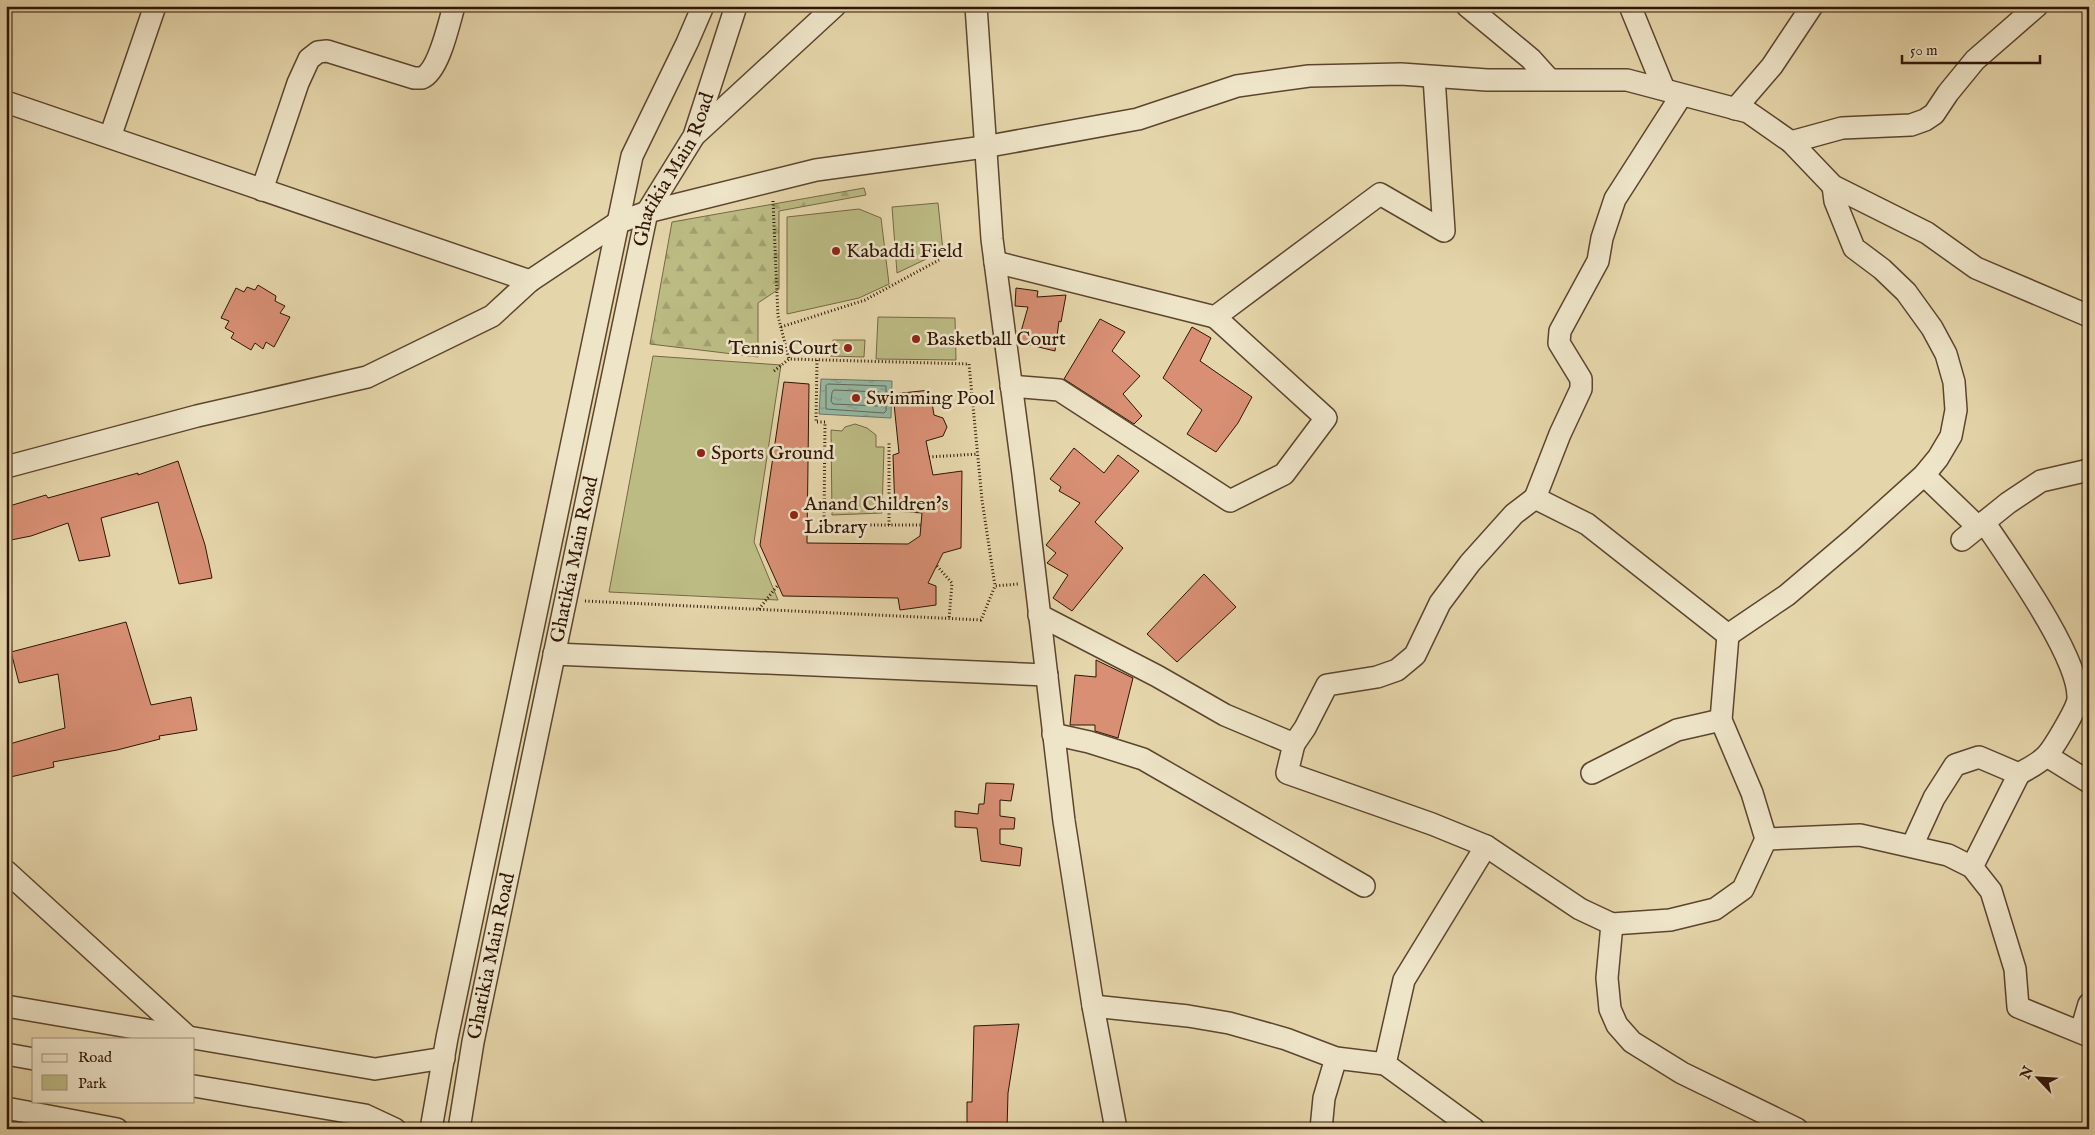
<svg xmlns="http://www.w3.org/2000/svg" width="2095" height="1135" font-family="'IM FELL English',serif">
  <defs>
    <pattern id="forest-firs" width="22" height="20" patternUnits="userSpaceOnUse" patternTransform="scale(1.25)"><rect width="22" height="20" fill="#bcbb84"/><path d="M5 1l3.5 6h-7zM16 11l3.5 6h-7z" fill="#a2a070"/></pattern>
    <pattern id="water-ripples" width="26" height="14" patternUnits="userSpaceOnUse" patternTransform="scale(1.25)"><rect width="26" height="14" fill="#96b9a5"/><path d="M2 4q2-2 4 0t4 0M15 11q2-2 4 0t4 0" fill="none" stroke="#829e8d"/></pattern>
  </defs>
  <rect width="100%" height="100%" fill="#e5d5aa"/>
  <filter id="stains"><feTurbulence type="fractalNoise" baseFrequency=".004" numOctaves="4"/><feColorMatrix values="0 0 0 0 .2 0 0 0 0 .09 0 0 0 0 .02 0 0 0 .5 -.17"/></filter>
  <radialGradient id="worn" r=".72"><stop offset=".6" stop-color="#630" stop-opacity="0"/><stop offset="1" stop-color="#630" stop-opacity=".3"/></radialGradient>
  <!-- forest -->
  <path fill="url(#forest-firs)" stroke="#766844" d="M864,188L866,195L779,211V289L758,303V357L650,344L672,222Z"/>
  <!-- green -->
  <g fill="#bcbb84" stroke="#766844">
    <path d="M938,203L943,251L897,273L892,207Z"/>
    <path d="M859,209L881,218L889,284L859,298L787,314V217Z"/>
    <path d="M878,317L955,318L956,360L876,359Z"/>
    <path d="M833,340H865L864,357L830,356Z"/>
    <path d="M653,356L781,365L754,542L778,600L609,592Z"/>
    <path d="M855,424L867,428L876,435V447H884L882,513L832,515L831,430L842,431L845,427Z"/>
  </g>
  <!-- water -->
  <path fill="url(#water-ripples)" stroke="#6d7765" d="M821,379L892,381L891,418L819,414Z"/>
  <g fill="none" stroke-linecap="round" stroke-linejoin="round">
    <!-- shore -->
    <g stroke="#626755" stroke-width="1">
      <path d="M828,384L886,386V411L884,413L826,409V386Z"/>
      <path d="M834,390L879,392L880,404L878,406L833,404L831,401L832,393Z"/>
    </g>
  </g>
  <!-- building -->
  <g fill="#d88f74" stroke="#2f1505">
    <path d="M258,285L276,296L275,301L285,306L280,313L290,317L274,347L266,342L263,349L255,343L251,350L231,338L234,333L225,328L229,321L221,318L236,288L244,292L247,287L255,290Z"/>
    <path d="M1016,288L1038,291L1037,297L1066,295L1061,322L1059,321L1055,351L1018,342L1028,307L1015,306Z"/>
    <path d="M1100,319L1125,332L1112,351L1140,376L1123,394L1142,416L1134,424L1064,379Z"/>
    <path d="M1192,327L1211,338L1200,361L1252,397L1238,423L1216,452L1187,434L1202,410L1163,378Z"/>
    <path d="M784,382L809,384L807,543L908,544L920,536L922,513L895,511L893,455L899,453L893,394L930,390L934,415L943,418L947,427L943,436L926,441L933,475L962,471L961,548L943,553L928,583L936,586V605L900,610L898,598L783,596L760,545Z"/>
    <path d="M1074,448L1104,473L1118,455L1139,471L1095,522L1123,548L1072,611L1053,598L1068,575L1047,563L1056,553L1046,545L1080,503L1059,491L1061,487L1050,479Z"/>
    <path d="M178,461L205,545L212,578L179,584L158,502L101,518L110,556L79,561L68,523L31,536L6,541V507L46,495L48,498L138,473V475Z"/>
    <path d="M1204,574L1236,607L1177,662L1147,634Z"/>
    <path d="M126,622L151,705L191,697L197,730L159,736L160,739L117,750L53,762L54,767L6,778V745L65,728L58,674L19,683L11,652Z"/>
    <path d="M1096,660L1133,678L1118,738L1095,731V725H1070L1075,675L1096,677Z"/>
    <path d="M986,783L1014,784L1011,801L1000,800V816L1015,818L1014,829H1000V844L1022,848L1020,866L981,861L977,828L955,827V811L978,814L979,804H984Z"/>
    <path d="M1019,1024L1008,1093L1007,1129H967V1102H972L974,1026Z"/>
  </g>
  <g fill="none" stroke-linecap="round" stroke-linejoin="round">
    <!-- minor casing -->
    <g stroke="#5c452e" stroke-width="24">
      <g id="minor">
        <path d="M976,6L992,239L1023,474L1064,821L1093,1006L1116,1129"/>
        <path d="M1467,6L1531,59L1549,79"/>
        <path d="M1630,6L1664,89"/>
        <path d="M6,102L530,281"/>
        <path d="M1735,109L1772,66L1812,6"/>
        <path d="M696,134L835,6"/>
        <path d="M110,137L155,6"/>
        <path d="M1791,142L1842,128L1911,125L1925,120L1934,114L1948,93L1975,60L2037,6"/>
        <path d="M262,190L298,83L309,59L318,52L327,51L414,78C417,78 420,78 422,78C439,71 449,23 454,6"/>
        <path d="M995,262L1215,317L1380,194L1444,231L1434,77"/>
        <path d="M1011,386L1059,390L1230,501L1284,474L1326,418L1215,317"/>
        <path d="M6,467L197,416L367,377L492,316L530,281L617,223L647,212L816,170L984,147L1138,119L1237,86L1309,76L1401,74L1487,80H1627L1748,112L1791,142L1833,186L1927,233L1976,268L2089,316"/>
        <path d="M1924,475L1978,527"/>
        <path d="M1535,498L1560,434L1581,389V379L1559,343L1560,331L1598,261L1602,238L1615,199L1681,96"/>
        <path d="M1962,540L2008,503L2041,481L2089,470"/>
        <path d="M1039,615L1157,676L1225,715L1294,744L1305,728L1327,685L1377,677L1397,670L1415,655L1440,603L1470,563L1514,514L1535,498L1587,524L1728,635L1787,595L1853,539L1924,475L1938,458L1951,436L1956,410L1954,382L1946,354L1932,328L1906,292L1882,269L1854,248L1835,201L1833,186"/>
        <path d="M554,654L1047,675"/>
        <path d="M1053,734L1089,742L1143,759L1364,886"/>
        <path d="M1294,744L1287,773L1432,824L1486,846L1580,909L1612,924L1670,920L1715,909L1743,889L1766,839L1752,793L1721,720L1728,635"/>
        <path d="M2047,756L2089,782"/>
        <path d="M1592,773L1677,730L1721,720"/>
        <path d="M1766,839L1860,835L1948,855L1972,867L1991,891L2015,969L2018,1007L2089,1036"/>
        <path d="M1912,846L1934,798L1955,765L1979,757L2019,774C2027,769 2040,763 2047,755C2054,747 2077,709 2078,699C2080,658 2008,558 1984,522"/>
        <path d="M1972,867L2019,774"/>
        <path d="M6,871L188,1037"/>
        <path d="M1612,924L1607,978L1610,1009L1617,1025L1632,1042L1682,1073L1797,1129"/>
        <path d="M6,1006L375,1069L444,1058"/>
        <path d="M1093,1006L1188,1016L1229,1023L1286,1039L1336,1058L1385,1064"/>
        <path d="M2081,1031L2089,1004"/>
        <path d="M6,1054L34,1059"/>
        <path d="M194,1086L365,1115L395,1129"/>
        <path d="M6,1108L117,1129"/>
        <path d="M431,1129L447,1038L632,156L687,43L703,6"/>
        <path id="s1" d="M459,1129L473,1042L647,212L694,136L736,6"/>
        <path d="M1321,1129L1324,1098L1336,1058"/>
        <path d="M1474,1129L1385,1064L1404,980L1486,846"/>
      </g>
    </g>
    <!-- path -->
    <g stroke="#2f1505" stroke-width="3" stroke-dasharray="1 2.5" stroke-linecap="butt">
      <path d="M773,201L778,316L789,359"/>
      <path d="M781,327L865,300L939,260"/>
      <path d="M817,360L816,422H825L824,525H921"/>
      <path d="M774,371L789,359L969,364L982,500L995,586"/>
      <path d="M929,457L978,454"/>
      <path d="M889,525V442"/>
      <path d="M937,566L952,583L949,619"/>
      <path d="M585,601L981,620L995,586L1018,584"/>
      <path d="M759,609L778,585"/>
    </g>
    <!-- minor -->
    <use href="#minor" stroke="#eee4c8" stroke-width="21"/>
  </g>
  <!-- markers -->
  <g fill="#8f2418" stroke="#eee4c8" stroke-width="2">
    <circle cx="836" cy="251" r="5"/>
    <circle cx="916" cy="339" r="5"/>
    <circle cx="848" cy="348" r="5"/>
    <circle cx="856" cy="398" r="5"/>
    <circle cx="701" cy="453" r="5"/>
    <circle cx="794" cy="515" r="5"/>
  </g>
  <g text-anchor="middle" dominant-baseline="central" stroke-width="5" stroke-linejoin="round" paint-order="stroke">
    <!-- street labels -->
    <g font-size="20" fill="#2f1505" stroke="#eee4c8">
      <text stroke="none"><textPath href="#s1" startOffset="986">Ghatikia Main Road</textPath></text>
      <text stroke="none"><textPath href="#s1" startOffset="581">Ghatikia Main Road</textPath></text>
      <text stroke="none"><textPath href="#s1" startOffset="176">Ghatikia Main Road</textPath></text>
    </g>
    <!-- poi labels -->
    <g font-size="20" fill="#2f1505" stroke="#eee4c8" text-anchor="start">
      <text x="846" y="251">Kabaddi Field</text>
      <text x="926" y="339">Basketball Court</text>
      <text x="838" y="348" text-anchor="end">Tennis Court</text>
      <text x="866" y="398">Swimming Pool</text>
      <text x="711" y="453">Sports Ground</text>
      <text x="804" y="504">Anand Children's<tspan x="804" dy="23">Library</tspan></text>
    </g>
  </g>
  <!-- margin -->
  <rect width="2095" height="1135" fill="none" stroke="#e5d5aa" stroke-width="25"/>
  <rect x="8" y="8" width="2080" height="1120" fill="none" stroke="#2f1505" stroke-width="2.5"/>
  <rect x="12" y="12" width="2070" height="1110" fill="none" stroke="#2f1505"/>
  <!-- legend -->
  <rect x="32" y="1038" width="162" height="65" fill="#eee4c8" stroke="#a2917a"/>
  <rect x="42" y="1054" width="25" height="8" fill="#eee4c8" stroke="#a2917a"/>
  <text x="78" y="1062" font-size="15" fill="#2f1505">Road</text>
  <rect x="42" y="1075" width="25" height="15" fill="#bcbb84" stroke="#a2917a"/>
  <text x="78" y="1088" font-size="15" fill="#2f1505">Park</text>
  <!-- north arrow -->
  <g transform="translate(2038 1078) rotate(295)" stroke="#eee4c8" stroke-width="4" paint-order="stroke">
  <path d="M0-4L9 19L0 12L-9 19Z" fill="#2f1505"/>
  <text y="-8" font-size="14" font-weight="bold" text-anchor="middle" fill="#2f1505">N</text>
  </g>
  <!-- scale -->
  <path d="M1902 55v8h138v-8" fill="none" stroke="#2f1505" stroke-width="2.5"/>
  <text x="1910" y="55" font-size="15" fill="#2f1505" stroke="#eee4c8" stroke-width="4" paint-order="stroke">50 m</text>
  <rect width="100%" height="100%" filter="url(#stains)"/>
  <rect width="100%" height="100%" fill="url(#worn)"/>
</svg>
